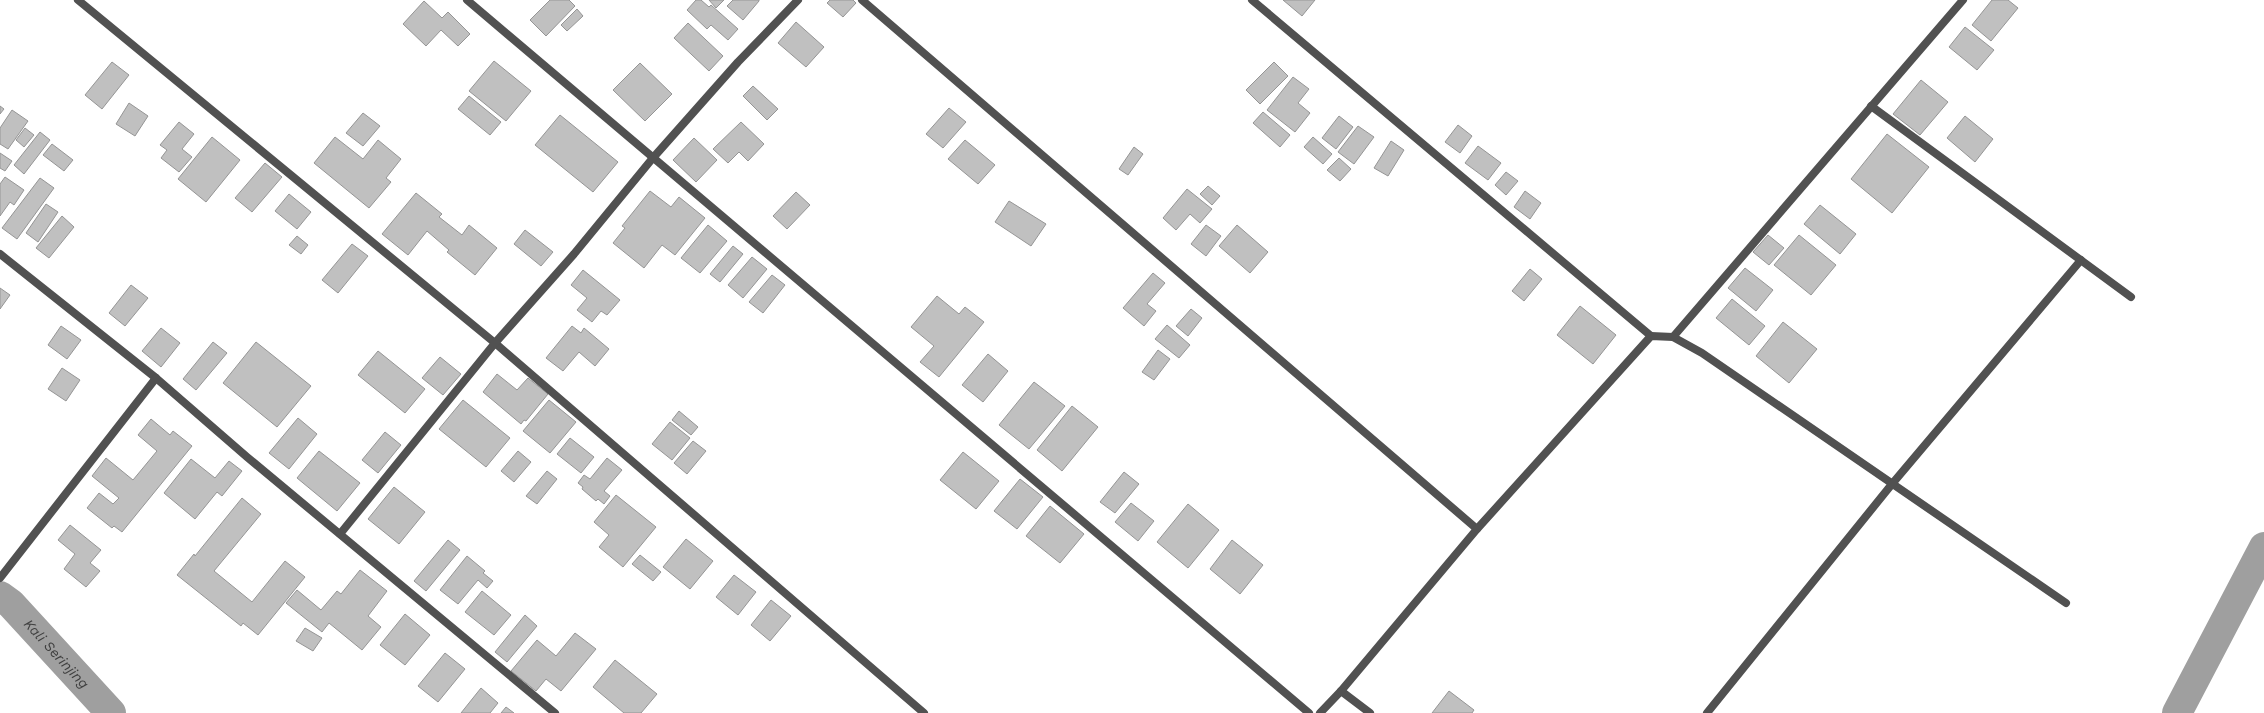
<svg xmlns="http://www.w3.org/2000/svg" width="2264" height="713" font-family="'Work Sans',sans-serif">
  <rect width="100%" height="100%" fill="#fff"/>
  <g fill="none" stroke-linecap="round" stroke-linejoin="round">
    <!-- river -->
    <g stroke="#9f9f9f" stroke-width="30">
      <path id="s1" d="M0,596L11,604L111,713"/>
      <path d="M2177,713L2264,547"/>
    </g>
  </g>
  <!-- building -->
  <g fill="#c0c0c0" stroke="#959595">
    <path d="M550,0H569L575,6L546,36L530,20Z"/>
    <path d="M696,0H701L709,7L711,5L738,29L728,40L711,25L707,29L687,10Z"/>
    <path d="M709,0H724L716,8Z"/>
    <path d="M733,0H759V1L743,20L727,6Z"/>
    <path d="M830,0H853L856,3L843,17L827,3Z"/>
    <path d="M1283,0H1315L1302,16Z"/>
    <path d="M1992,0H2008L2018,8L1991,41L1972,25Z"/>
    <path d="M424,1L442,18L448,12L470,34L458,46L441,30L426,46L403,24Z"/>
    <path d="M577,9L583,16L567,31L561,25Z"/>
    <path d="M796,22L824,47L806,67L778,43Z"/>
    <path d="M688,23L723,56L709,71L674,38Z"/>
    <path d="M1965,27L1994,50L1977,70L1949,47Z"/>
    <path d="M494,61L531,91L506,121L469,91Z"/>
    <path d="M112,62L129,75L102,109L85,95Z"/>
    <path d="M1274,62L1288,76L1260,104L1246,90Z"/>
    <path d="M640,63L672,94L645,121L613,90Z"/>
    <path d="M1293,77L1309,89L1298,103L1310,113L1295,132L1267,110Z"/>
    <path d="M1921,80L1948,102L1920,135L1893,114Z"/>
    <path d="M753,86L778,109L767,120L743,96Z"/>
    <path d="M469,96L501,122L490,135L458,109Z"/>
    <path d="M129,103L148,116L135,136L116,124Z"/>
    <path d="M0,106L4,109L0,114Z"/>
    <path d="M949,108L966,122L943,148L926,134Z"/>
    <path d="M12,110L28,121L8,149L0,144V128Z"/>
    <path d="M1263,112L1290,135L1280,147L1253,123Z"/>
    <path d="M363,113L380,126L363,146L346,133Z"/>
    <path d="M560,115L618,162L593,192L535,145Z"/>
    <path d="M1339,116L1353,127L1336,149L1322,138Z"/>
    <path d="M1965,116L1993,139L1975,162L1947,138Z"/>
    <path d="M179,122L194,134L182,149L192,157L179,172L161,158L167,150L160,145Z"/>
    <path d="M741,122L764,144L748,161L739,152L728,163L713,149Z"/>
    <path d="M1458,125L1472,136L1460,153L1445,142Z"/>
    <path d="M1358,126L1374,137L1354,164L1338,152Z"/>
    <path d="M25,128L34,135L24,147L16,140Z"/>
    <path d="M40,132L50,140L24,174L14,165Z"/>
    <path d="M1887,134L1929,167L1892,213L1851,179Z"/>
    <path d="M212,137L240,160L206,202L178,179Z"/>
    <path d="M335,137L363,159L378,140L401,159L386,178L391,182L369,208L314,163Z"/>
    <path d="M1313,137L1332,154L1323,164L1304,147Z"/>
    <path d="M694,138L717,160L696,182L673,160Z"/>
    <path d="M965,140L995,165L978,184L948,159Z"/>
    <path d="M1391,141L1404,150L1388,176L1374,168Z"/>
    <path d="M52,144L73,160L64,171L43,155Z"/>
    <path d="M1478,146L1501,163L1488,180L1465,163Z"/>
    <path d="M1134,147L1143,154L1128,175L1119,169Z"/>
    <path d="M0,153L12,161L5,171L0,168Z"/>
    <path d="M1339,158L1351,169L1340,181L1327,170Z"/>
    <path d="M265,163L282,177L252,212L235,198Z"/>
    <path d="M1506,172L1518,181L1506,195L1495,185Z"/>
    <path d="M5,177L24,190L14,205L10,202L0,216V184Z"/>
    <path d="M40,178L54,188L17,239L2,228Z"/>
    <path d="M1208,186L1220,196L1212,205L1200,194Z"/>
    <path d="M1187,189L1212,209L1200,223L1190,214L1176,230L1163,218Z"/>
    <path d="M650,191L671,207L679,197L705,218L675,255L662,245L644,268L613,243L625,228L622,226Z"/>
    <path d="M1525,191L1541,203L1530,219L1514,207Z"/>
    <path d="M796,192L810,205L787,229L773,216Z"/>
    <path d="M416,193L442,214L439,217L462,235L469,225L497,248L475,275L447,252L449,250L427,231L408,255L382,234Z"/>
    <path d="M289,194L311,212L297,229L275,211Z"/>
    <path d="M1009,201L1046,224L1031,246L995,222Z"/>
    <path d="M46,204L58,212L38,242L26,233Z"/>
    <path d="M1820,205L1856,234L1840,254L1804,224Z"/>
    <path d="M62,216L74,227L49,258L36,248Z"/>
    <path d="M708,225L727,241L700,273L681,258Z"/>
    <path d="M1206,225L1221,236L1206,256L1191,244Z"/>
    <path d="M1237,225L1268,252L1250,273L1219,246Z"/>
    <path d="M525,230L553,252L541,266L514,244Z"/>
    <path d="M1768,235L1784,248L1769,265L1753,252Z"/>
    <path d="M1799,235L1836,265L1811,295L1774,265Z"/>
    <path d="M297,236L308,245L301,254L289,245Z"/>
    <path d="M352,244L368,256L338,293L322,280Z"/>
    <path d="M733,246L743,254L720,282L710,274Z"/>
    <path d="M752,257L767,269L743,298L728,285Z"/>
    <path d="M1745,268L1773,290L1756,311L1728,288Z"/>
    <path d="M1530,269L1542,279L1524,301L1512,291Z"/>
    <path d="M583,270L620,300L607,315L601,311L592,322L577,310L587,298L571,285Z"/>
    <path d="M1153,273L1165,283L1147,304L1156,311L1144,326L1123,308Z"/>
    <path d="M772,275L785,285L763,313L749,302Z"/>
    <path d="M131,285L148,298L125,326L109,313Z"/>
    <path d="M0,288L10,295L0,309Z"/>
    <path d="M937,296L959,314L965,307L984,322L939,377L920,362L934,346L911,327Z"/>
    <path d="M1732,299L1765,326L1749,345L1716,318Z"/>
    <path d="M1580,306L1616,335L1593,364L1557,335Z"/>
    <path d="M1191,309L1202,318L1188,336L1176,326Z"/>
    <path d="M1783,322L1817,349L1789,383L1756,356Z"/>
    <path d="M1167,325L1190,345L1179,358L1155,339Z"/>
    <path d="M61,326L81,340L67,359L48,345Z"/>
    <path d="M572,326L581,333L584,328L609,349L595,366L579,352L563,371L546,358Z"/>
    <path d="M161,328L180,343L161,367L142,351Z"/>
    <path d="M213,342L227,353L196,390L183,379Z"/>
    <path d="M256,342L311,386L277,427L223,383Z"/>
    <path d="M1158,350L1170,359L1154,380L1142,372Z"/>
    <path d="M378,351L425,389L405,413L358,375Z"/>
    <path d="M988,354L1008,371L983,402L962,385Z"/>
    <path d="M440,357L461,374L443,395L422,378Z"/>
    <path d="M62,368L80,380L66,401L48,389Z"/>
    <path d="M497,374L517,390L528,378L548,394L526,421L524,420L521,424L483,392Z"/>
    <path d="M1034,382L1065,406L1029,449L999,425Z"/>
    <path d="M463,400L510,438L486,467L439,429Z"/>
    <path d="M549,400L576,422L550,453L523,431Z"/>
    <path d="M1072,406L1098,427L1062,471L1037,450Z"/>
    <path d="M679,411L698,427L691,435L672,420Z"/>
    <path d="M298,418L317,434L289,469L269,453Z"/>
    <path d="M151,419L170,435L173,431L192,446L122,532L114,526L112,528L87,508L99,493L113,504L119,498L92,476L106,458L133,480L157,451L138,435Z"/>
    <path d="M670,422L690,438L672,460L652,444Z"/>
    <path d="M385,432L401,445L378,473L362,460Z"/>
    <path d="M570,438L594,457L581,473L557,454Z"/>
    <path d="M693,441L706,451L687,474L674,463Z"/>
    <path d="M319,451L360,483L337,511L297,478Z"/>
    <path d="M518,451L531,462L514,482L501,471Z"/>
    <path d="M963,452L999,481L976,509L940,480Z"/>
    <path d="M607,458L622,470L604,491L610,496L604,504L598,499L596,501L582,489L583,487L578,483L584,475L590,479Z"/>
    <path d="M191,459L215,478L229,461L242,471L222,496L217,492L195,519L164,493Z"/>
    <path d="M547,471L557,479L537,504L526,496Z"/>
    <path d="M1124,472L1139,484L1115,513L1100,502Z"/>
    <path d="M1020,479L1043,497L1017,529L994,511Z"/>
    <path d="M394,487L425,512L399,544L368,519Z"/>
    <path d="M616,495L656,527L623,567L599,547L609,535L594,522Z"/>
    <path d="M242,498L261,514L214,571L252,602L285,561L305,577L258,635L243,623L241,626L177,575L194,554L195,556Z"/>
    <path d="M1131,503L1154,521L1138,541L1115,522Z"/>
    <path d="M1188,504L1219,530L1188,568L1157,542Z"/>
    <path d="M1050,506L1084,534L1060,563L1026,536Z"/>
    <path d="M70,525L101,550L90,563L100,571L86,587L64,569L75,554L58,540Z"/>
    <path d="M686,539L713,561L690,589L663,567Z"/>
    <path d="M448,540L460,550L426,591L414,581Z"/>
    <path d="M1232,540L1263,565L1240,594L1210,569Z"/>
    <path d="M640,555L661,572L653,581L632,564Z"/>
    <path d="M467,556L485,571L483,573L493,581L487,588L478,580L458,604L440,590Z"/>
    <path d="M360,570L387,591L368,616L381,627L362,650L329,623L322,632L286,603L297,590L321,610L337,591L341,594Z"/>
    <path d="M734,575L756,592L738,615L716,597Z"/>
    <path d="M482,591L511,615L494,635L465,612Z"/>
    <path d="M771,600L791,616L770,641L751,625Z"/>
    <path d="M405,614L430,635L405,665L380,645Z"/>
    <path d="M525,615L537,626L507,662L495,652Z"/>
    <path d="M305,628L322,638L313,651L296,641Z"/>
    <path d="M575,633L596,649L561,691L546,679L536,691L511,671L537,640L556,656Z"/>
    <path d="M445,653L465,669L438,702L418,686Z"/>
    <path d="M615,660L657,694L641,713H624L593,687Z"/>
    <path d="M481,688L498,703L490,713H461Z"/>
    <path d="M1449,691L1474,710L1472,713H1432Z"/>
    <path d="M506,707L514,713H501Z"/>
  </g>
  <g fill="none" stroke-linecap="round" stroke-linejoin="round">
    <!-- minor -->
    <g stroke="#515151" stroke-width="8">
      <path d="M78,0L495,343L924,713"/>
      <path d="M467,0L1309,713"/>
      <path d="M862,0L1477,529"/>
      <path d="M1252,0L1651,336"/>
      <path d="M1871,106L2131,297"/>
      <path d="M0,254L156,378L247,457L555,713"/>
      <path d="M1673,337L1702,353L2066,603"/>
      <path d="M340,534L495,343L574,254L652,159L738,62L798,0"/>
      <path d="M0,578L156,378"/>
      <path d="M1341,691L1370,713"/>
      <path d="M1320,713L1341,691L1477,529L1651,336L1673,337L1963,0"/>
      <path d="M1707,713L1892,484L2081,260"/>
    </g>
  </g>
  <g text-anchor="middle" dominant-baseline="central" stroke-width="3" stroke-linejoin="round" paint-order="stroke">
    <!-- water labels -->
    <g font-size="14" font-style="italic" fill="#404040" stroke="#fff">
      <text stroke="none"><textPath href="#s1" startOffset="81">Kali Serinjing</textPath></text>
    </g>
  </g>
</svg>
